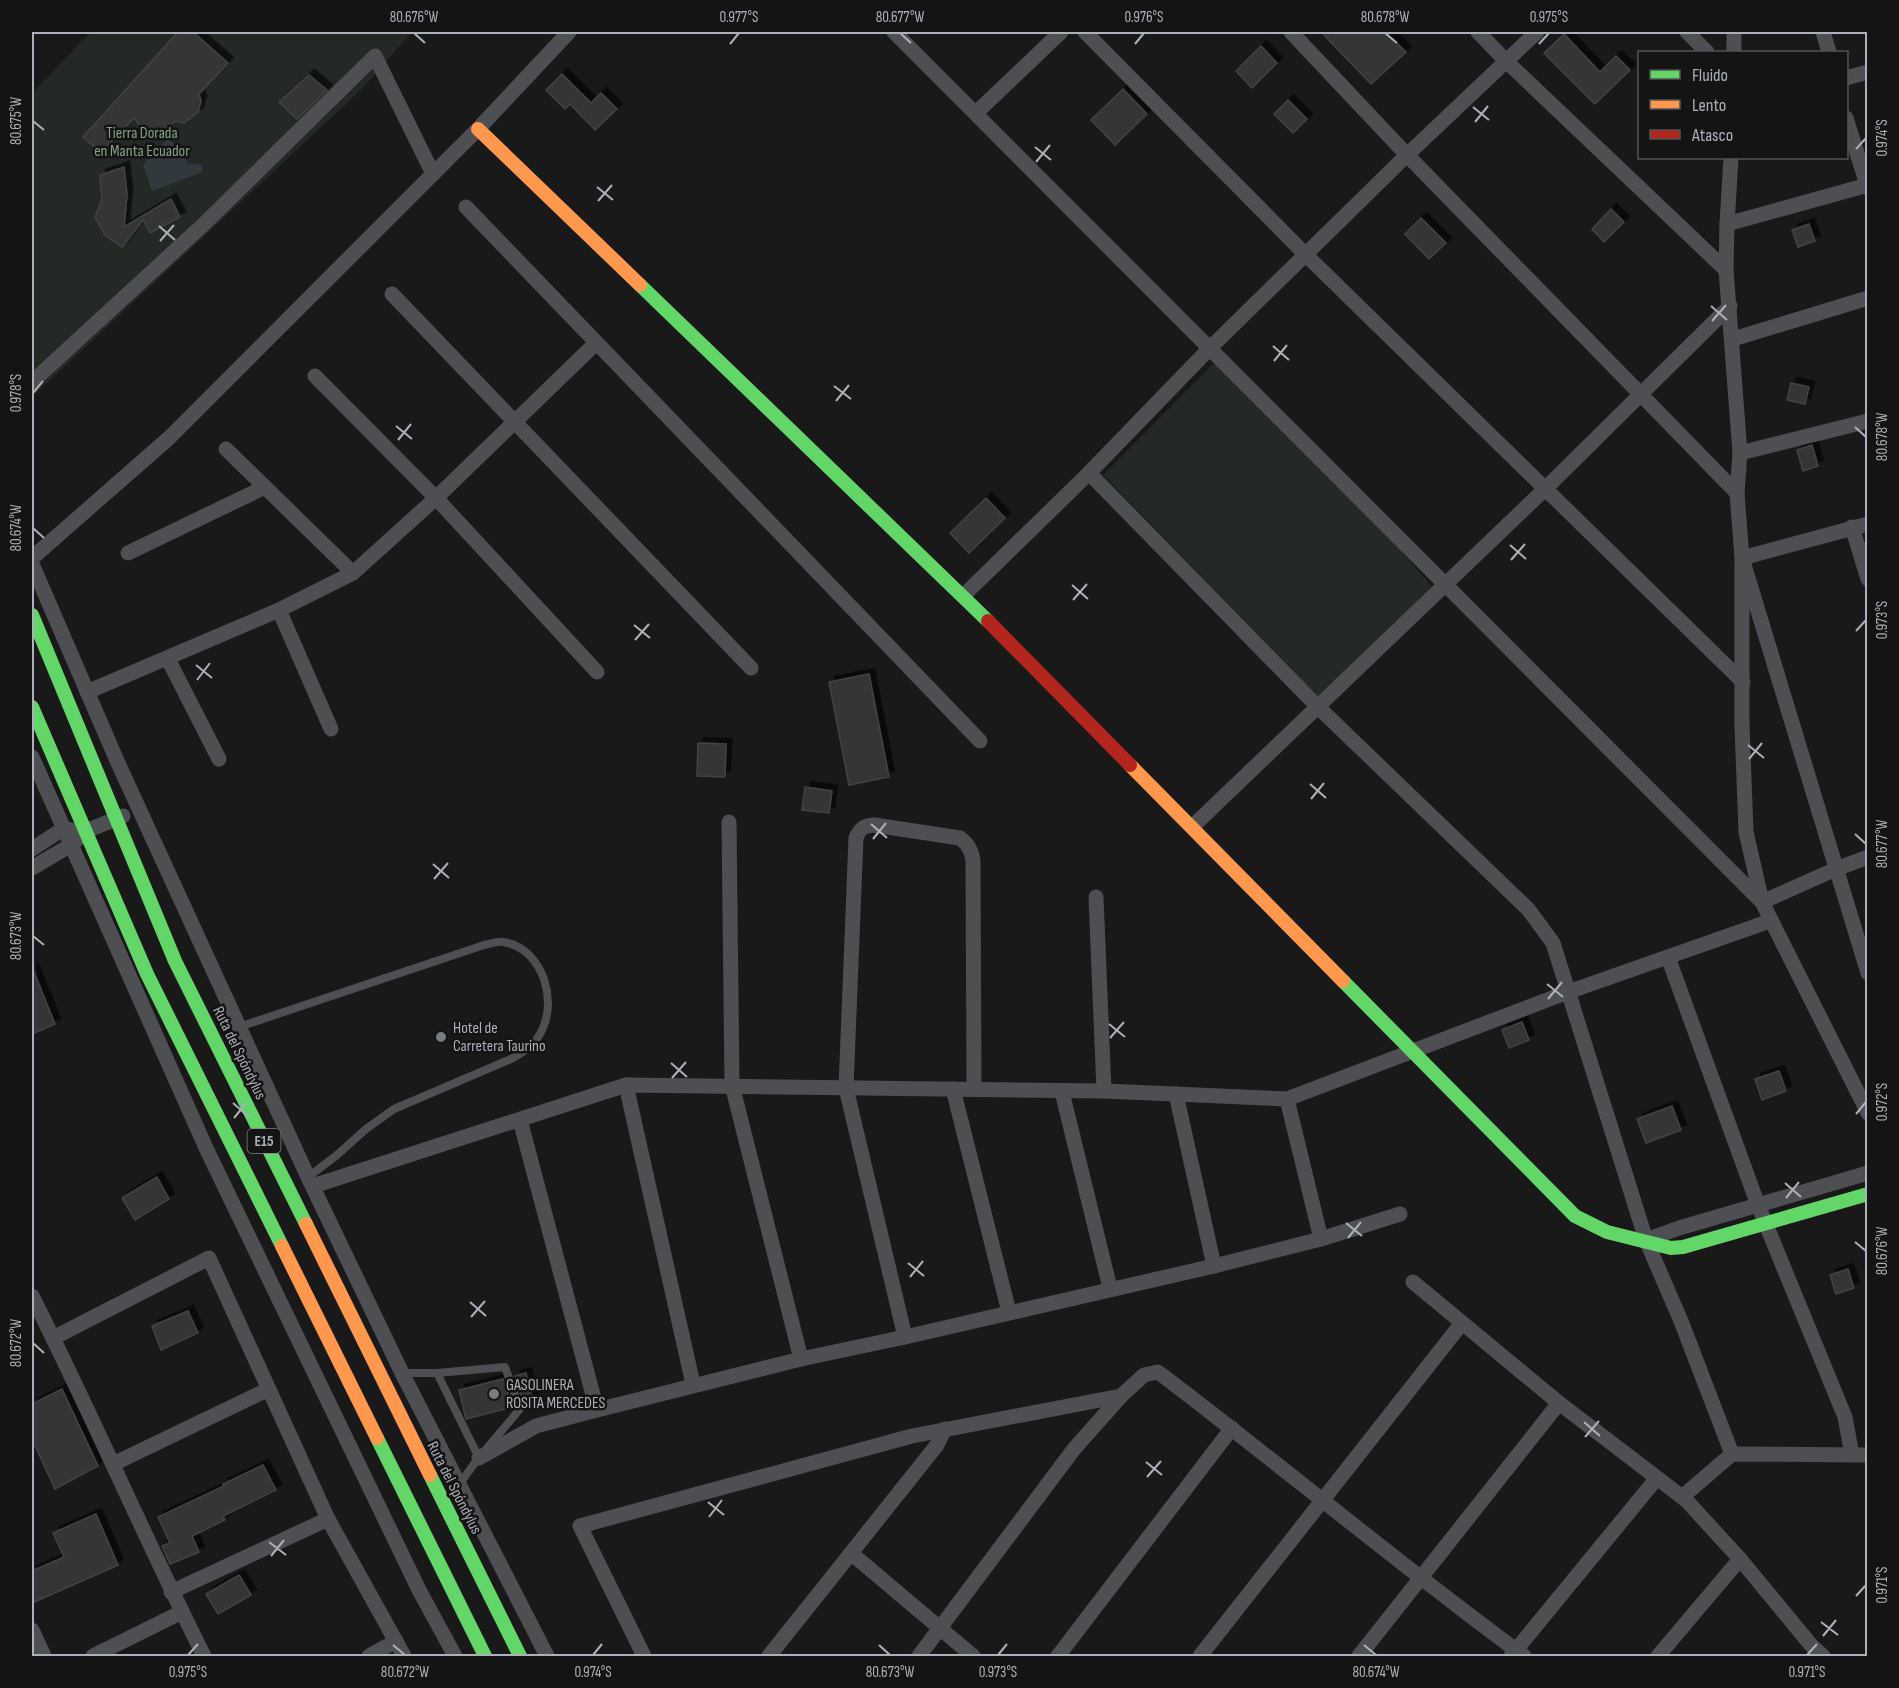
<svg xmlns="http://www.w3.org/2000/svg" width="1899" height="1688" font-family="'Sofia Sans Condensed',sans-serif">
  <defs>
    <filter id="shadow"><feDropShadow dx="5.5" dy="-5.5" stdDeviation="0" flood-color="#0009"/></filter>
  </defs>
  <rect width="100%" height="100%" fill="#19191a"/>
  <!-- green -->
  <g fill="#232924">
    <path d="M91,32H412L363,88L32,397V93Z"/>
    <path d="M1217,360L1383,529L1433,588L1318,696L1103,475Z"/>
  </g>
  <!-- water -->
  <path fill="#31393e" d="M167,139L184,149V157L189,164H201L203,172L152,191L143,165Z"/>
  <!-- building -->
  <g fill="#343435" stroke="#424346" stroke-width="1.5" filter="url(#shadow)">
    <path d="M178,32H193L228,63L199,94L201,101L198,112L184,123L175,121L151,140L134,118L101,152L83,137Z"/>
    <path d="M1321,32H1385L1406,52L1371,84Z"/>
    <path d="M1564,34L1600,72L1616,56L1630,70L1595,104L1544,53Z"/>
    <path d="M1261,46L1277,63L1252,88L1236,71Z"/>
    <path d="M562,74L591,103L601,93L617,109L595,130L570,104L565,109L546,90Z"/>
    <path d="M309,75L327,90L297,119L279,102Z"/>
    <path d="M1123,89L1147,114L1115,145L1091,120Z"/>
    <path d="M1288,100L1307,119L1293,133L1274,114Z"/>
    <path d="M124,167L127,194L124,227L171,199L180,217L150,233L143,220L122,247L105,235L95,217L102,200L100,175Z"/>
    <path d="M1611,209L1624,222L1604,242L1592,229Z"/>
    <path d="M1421,218L1446,243L1429,259L1405,234Z"/>
    <path d="M1809,224L1815,241L1798,247L1792,230Z"/>
    <path d="M1791,383L1809,387L1805,404L1787,400Z"/>
    <path d="M1812,445L1818,466L1803,471L1797,450Z"/>
    <path d="M986,498L1005,518L969,553L950,533Z"/>
    <path d="M869,674L889,777L849,785L829,682Z"/>
    <path d="M698,743L726,744L725,777L697,776Z"/>
    <path d="M805,787L832,791L829,813L802,810Z"/>
    <path d="M32,967L55,1024L32,1034Z"/>
    <path d="M1522,1022L1529,1040L1509,1048L1502,1030Z"/>
    <path d="M1779,1071L1786,1091L1762,1100L1755,1079Z"/>
    <path d="M1672,1106L1681,1130L1646,1143L1637,1119Z"/>
    <path d="M157,1177L169,1199L135,1220L122,1198Z"/>
    <path d="M1848,1269L1854,1288L1836,1294L1830,1275Z"/>
    <path d="M188,1311L198,1333L161,1350L152,1326Z"/>
    <path d="M526,1373L533,1401L524,1404L515,1376Z"/>
    <path d="M503,1379L513,1407L466,1419L459,1390Z"/>
    <path d="M62,1389L98,1466L55,1489L32,1439V1404Z"/>
    <path d="M263,1465L276,1490L223,1516L225,1520L192,1536L199,1552L170,1564L162,1546L170,1543L158,1517L224,1486L223,1484Z"/>
    <path d="M96,1514L118,1565L32,1603V1571L64,1557L53,1533Z"/>
    <path d="M239,1575L251,1595L218,1614L206,1594Z"/>
  </g>
  <g fill="none" stroke-linecap="round" stroke-linejoin="round">
    <!-- lane -->
    <g stroke="#4e4f52" stroke-width="8">
      <path d="M239,1027L484,945C490,944 497,941 503,942C545,948 561,1008 536,1040C529,1049 520,1054 511,1059L394,1109L366,1129L337,1155L308,1177"/>
      <path d="M402,1373H437L505,1367L520,1409L487,1448"/>
      <path d="M437,1373L479,1458"/>
      <path d="M459,1485L479,1457"/>
    </g>
    <!-- street -->
    <g stroke="#4e4f52" stroke-width="15">
      <path d="M894,32L1762,902L1836,869L1868,857"/>
      <path d="M1085,32L1306,255L1743,682"/>
      <path d="M1291,32L1407,155L1737,493"/>
      <path d="M1478,32L1506,61L1726,270"/>
      <path d="M1687,32L1707,52"/>
      <path d="M1734,32V52"/>
      <path d="M1823,32L1829,52"/>
      <path d="M1846,78L1868,72"/>
      <path d="M976,113L1061,32"/>
      <path d="M1846,118L1868,188"/>
      <path d="M1731,158L1727,224L1726,270L1740,453L1737,493L1742,558V726L1746,832L1762,902L1868,1113"/>
      <path d="M466,207L980,741"/>
      <path d="M1727,224L1868,185"/>
      <path d="M392,294L751,668"/>
      <path d="M1733,339L1868,298"/>
      <path d="M315,376L436,498L597,672"/>
      <path d="M32,382L204,224L375,56L433,174"/>
      <path d="M226,449L353,573"/>
      <path d="M1740,453L1868,421"/>
      <path d="M1089,473L1318,707L1528,909L1553,943L1646,1240L1681,1321L1732,1454"/>
      <path d="M1868,524L1742,558L1868,973"/>
      <path d="M1852,527L1868,579"/>
      <path d="M128,553L265,487"/>
      <path d="M32,558L169,438L478,129L569,32"/>
      <path d="M32,564L118,763L308,1177L402,1373L547,1656"/>
      <path d="M963,596L1089,473L1210,348L1407,155L1537,32"/>
      <path d="M279,610L331,729"/>
      <path d="M168,659L219,759"/>
      <path d="M87,692L279,610L353,573L436,498L596,343"/>
      <path d="M32,757L206,1148L419,1590L455,1656"/>
      <path d="M729,822L732,1085L801,1359"/>
      <path d="M1192,827L1545,489L1730,306"/>
      <path d="M32,849L63,829L71,830"/>
      <path d="M32,868L71,845L86,831L123,816"/>
      <path d="M1096,897L1104,1091"/>
      <path d="M1668,957L1758,1205L1845,1417L1852,1455"/>
      <path d="M626,1085L693,1384"/>
      <path d="M953,1089L1009,1312"/>
      <path d="M1062,1092L1110,1288"/>
      <path d="M1176,1094L1214,1266"/>
      <path d="M1287,1099L1321,1239"/>
      <path d="M520,1120L597,1410"/>
      <path d="M313,1186L626,1085L1104,1091L1287,1099L1568,992L1770,921"/>
      <path d="M1646,1240L1679,1228L1868,1173"/>
      <path d="M1413,1282L1559,1403L1686,1500L1740,1559L1811,1645L1823,1656"/>
      <path d="M32,1296C92,1414 144,1537 204,1656"/>
      <path d="M905,1337L846,1088L856,838C860,828 864,826 874,825L960,838C968,844 971,850 973,860L974,1088"/>
      <path d="M53,1338L209,1258L328,1519L404,1656"/>
      <path d="M479,1458L536,1426L597,1410L801,1359L905,1337L1214,1266L1321,1239L1400,1214"/>
      <path d="M113,1464L269,1389"/>
      <path d="M1682,1497L1732,1454L1868,1455"/>
      <path d="M852,1554L973,1656"/>
      <path d="M171,1592L328,1519"/>
      <path d="M32,1630L44,1656"/>
      <path d="M93,1656L182,1612"/>
      <path d="M369,1656L396,1641"/>
      <path d="M644,1656L580,1526L912,1436L1121,1396"/>
      <path d="M769,1656L937,1445L945,1429"/>
      <path d="M919,1656L1074,1449L1121,1396L1144,1375L1158,1372C1281,1465 1400,1565 1524,1656"/>
      <path d="M1058,1656L1232,1428"/>
      <path d="M1200,1656L1462,1323"/>
      <path d="M1359,1656L1559,1403"/>
      <path d="M1511,1656L1657,1478"/>
      <path d="M1658,1656L1740,1559"/>
    </g>
    <!-- fast -->
    <g stroke="#63d668" stroke-width="14">
      <path d="M640,285L988,621"/>
      <path d="M32,615L175,961L306,1224"/>
      <path d="M32,707L147,974L282,1246"/>
      <path d="M1343,981L1575,1216L1607,1232L1671,1248L1683,1247L1868,1194"/>
      <path d="M377,1438L485,1656"/>
      <path d="M430,1475L520,1656"/>
    </g>
    <!-- slow -->
    <g stroke="#ff974d" stroke-width="14">
      <path d="M478,129L640,285"/>
      <path d="M1130,765L1343,981"/>
      <path d="M306,1224L430,1475"/>
      <path d="M282,1246L377,1438"/>
    </g>
    <!-- jam -->
    <path stroke="#b3261e" stroke-width="14" d="M988,621L1130,765"/>
  </g>
  <!-- ticks -->
  <path fill="none" stroke="#acb1b9" stroke-width="2" d="M414,33L425,43M900,33L911,43M1385,33L1397,43M730,44L739,33M1135,44L1144,33M1539,44L1549,33M1473,107L1489,120M33,121L44,130M1475,122L1488,106M1035,147L1051,160M1856,149L1866,138M1036,162L1050,145M597,187L613,200M598,201L612,185M159,226L175,240M160,241L174,225M1711,306L1727,320M1712,321L1726,305M1273,346L1289,360M1274,361L1287,345M834,386L851,399M33,393L43,381M836,401L849,385M396,426L412,439M1855,427L1866,437M398,440L411,424M33,528L44,538M1510,545L1526,559M1511,560L1525,544M1072,585L1088,599M1073,600L1087,584M634,625L650,638M1856,631L1866,620M635,640L649,624M196,665L212,678M197,680L210,663M1748,745L1764,758M1749,759L1762,743M1310,784L1326,798M1311,799L1324,783M871,824L887,838M1855,834L1866,844M873,839L886,823M433,864L449,878M434,879L448,863M33,936L44,945M1547,984L1563,997M1548,999L1562,982M1109,1024L1125,1037M1110,1038L1124,1022M671,1063L687,1077M672,1078L686,1062M233,1103L249,1117M1856,1114L1866,1102M234,1118L247,1102M1785,1183L1801,1197M1786,1198L1799,1182M1346,1223L1362,1236M1348,1238L1361,1222M1855,1242L1866,1251M908,1263L924,1276M910,1277L923,1261M470,1302L486,1316M471,1317L485,1301M33,1343L44,1353M1584,1422L1600,1436M1585,1437L1599,1421M1146,1462L1162,1475M1147,1477L1161,1461M708,1502L724,1515M709,1517L722,1500M269,1542L286,1555M271,1556L284,1540M1856,1596L1866,1585M1821,1622L1838,1635M1823,1636L1836,1620M393,1645L405,1655M879,1645L890,1655M1364,1645L1376,1655M188,1655L198,1644M593,1655L602,1644M998,1655L1007,1644M1807,1655L1817,1644"/>
  <!-- markers -->
  <g fill="#797c81" stroke="#141415" stroke-width="2">
    <circle cx="441" cy="1037" r="6"/>
    <circle cx="494" cy="1394" r="6"/>
  </g>
  <g text-anchor="middle" dominant-baseline="central" stroke-width="5" stroke-linejoin="round" paint-order="stroke">
    <!-- shield labels -->
    <rect fill="#141415" stroke="#7e8288" stroke-width="1.5" x="247.5" y="1129" width="33" height="24" rx="4.5"/>
    <g font-size="15" font-weight="bold" fill="#acb1b9">
      <text x="264" y="1141">E15</text>
    </g>
    <!-- park labels -->
    <g font-size="16" fill="#85a285" stroke="#141415">
      <text x="142" y="133">Tierra Dorada<tspan x="142" dy="18">en Manta Ecuador</tspan></text>
    </g>
    <!-- poi labels -->
    <g font-size="16" fill="#acb1b9" stroke="#141415" text-anchor="start">
      <text x="453" y="1028">Hotel de<tspan x="453" dy="18">Carretera Taurino</tspan></text>
      <text x="506" y="1385">GASOLINERA<tspan x="506" dy="18">ROSITA MERCEDES</tspan></text>
    </g>
    <!-- street labels -->
    <g font-size="16" fill="#acb1b9" stroke="#141415">
      <text transform="translate(239 1053) rotate(64)">Ruta del Spóndylus</text>
      <text transform="translate(454 1488) rotate(63)">Ruta del Spóndylus</text>
    </g>
  </g>
  <!-- border -->
  <rect width="1899" height="1688" fill="none" stroke="#141415" stroke-width="66"/>
  <!-- legend -->
  <rect x="1638" y="51" width="210" height="108" fill="#141415" stroke="#515357" stroke-width="1.5"/>
  <rect x="1650" y="70" width="30" height="9" fill="#63d668" stroke="#515357" stroke-width="1.5"/>
  <text x="1692" y="81" font-size="18" fill="#acb1b9">Fluido</text>
  <rect x="1650" y="100" width="30" height="9" fill="#ff974d" stroke="#515357" stroke-width="1.5"/>
  <text x="1692" y="111" font-size="18" fill="#acb1b9">Lento</text>
  <rect x="1650" y="130" width="30" height="9" fill="#b3261e" stroke="#515357" stroke-width="1.5"/>
  <text x="1692" y="141" font-size="18" fill="#acb1b9">Atasco</text>
  <rect x="33" y="33" width="1833" height="1622" fill="none" stroke="#acb1b9" stroke-width="2"/>
  <g font-size="15" text-anchor="middle" fill="#acb1b9">
    <text x="414" y="22">80.676°W</text>
    <text x="739" y="22">0.977°S</text>
    <text x="900" y="22">80.677°W</text>
    <text x="1144" y="22">0.976°S</text>
    <text x="1385" y="22">80.678°W</text>
    <text x="1549" y="22">0.975°S</text>
    <text transform="translate(16 121) rotate(-90)" y="5">80.675°W</text>
    <text transform="translate(1882 138) rotate(-90)" y="5">0.974°S</text>
    <text transform="translate(16 393) rotate(-90)" y="5">0.978°S</text>
    <text transform="translate(1882 437) rotate(-90)" y="5">80.678°W</text>
    <text transform="translate(16 528) rotate(-90)" y="5">80.674°W</text>
    <text transform="translate(1882 620) rotate(-90)" y="5">0.973°S</text>
    <text transform="translate(1882 844) rotate(-90)" y="5">80.677°W</text>
    <text transform="translate(16 936) rotate(-90)" y="5">80.673°W</text>
    <text transform="translate(1882 1102) rotate(-90)" y="5">0.972°S</text>
    <text transform="translate(1882 1251) rotate(-90)" y="5">80.676°W</text>
    <text transform="translate(16 1343) rotate(-90)" y="5">80.672°W</text>
    <text transform="translate(1882 1585) rotate(-90)" y="5">0.971°S</text>
    <text x="188" y="1677">0.975°S</text>
    <text x="405" y="1677">80.672°W</text>
    <text x="593" y="1677">0.974°S</text>
    <text x="890" y="1677">80.673°W</text>
    <text x="998" y="1677">0.973°S</text>
    <text x="1376" y="1677">80.674°W</text>
    <text x="1807" y="1677">0.971°S</text>
  </g>
</svg>
